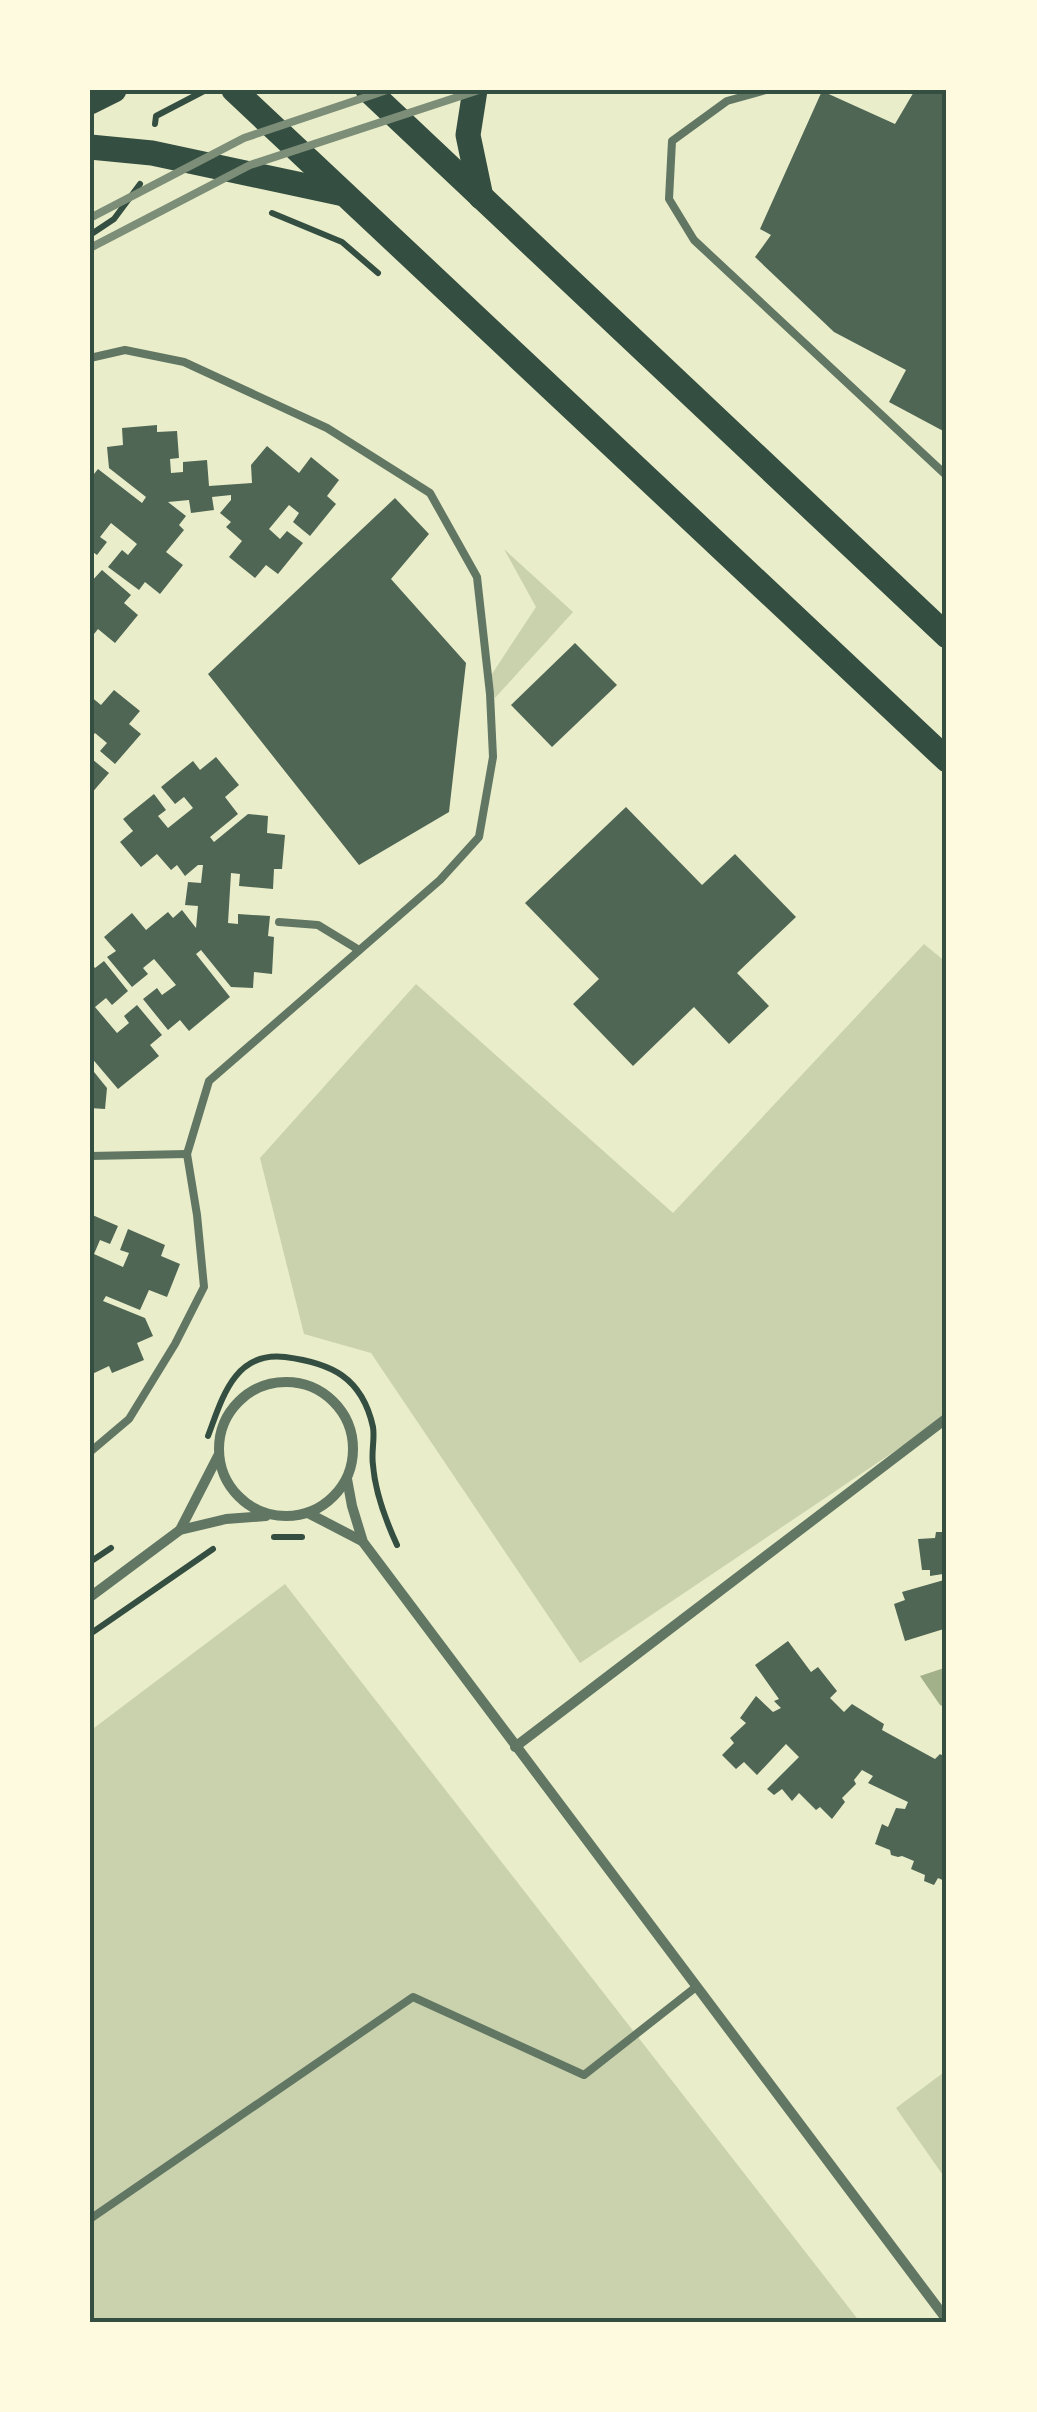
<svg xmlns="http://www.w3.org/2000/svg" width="1037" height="2412" font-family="'Nunito Sans',sans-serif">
  <rect width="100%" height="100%" fill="#e9edc9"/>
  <!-- green -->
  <g fill="#cad2ad">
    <path d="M504,549L573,612L495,698L490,677L536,607Z"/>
    <path d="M924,944L947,963V1416L580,1663L371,1353L304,1334L260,1158L416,984L673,1213Z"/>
    <path d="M285,1584L860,2322H90V1731Z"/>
    <path d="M947,2070V2181L896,2108Z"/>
  </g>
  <!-- water -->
  <path fill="#a3b18a" d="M947,1667V1708L940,1705L920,1676Z"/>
  <!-- building -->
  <g fill="#4f6655">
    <path d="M915,90H947V433L889,402L906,370L834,332L755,257L771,235L760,229L822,91L895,124Z"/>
    <path d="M157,425V432L177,431L179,458L170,459L171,473L183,472V462L207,460L209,486L252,483L251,465L267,446L299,473L311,457L339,480L327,496L336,504L310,536L293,522L299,513L289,505L269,529L280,539L287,531L303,543L278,574L266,565L255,578L229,557L242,541L226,527L231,522L220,513L231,500V495L212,497L214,510L191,513L189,500L168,502L186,516L179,525L184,530L166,552L183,565L160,594L145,582L139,590L108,567L122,550L128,555L137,544L111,523L100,537L107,542L97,555L90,550V479L98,469L142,503L146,497L109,468L107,447L123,445L122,428Z"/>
    <path d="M395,498L429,534L391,579L466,663L449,812L359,865L208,674Z"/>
    <path d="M102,570L131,595L124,603L138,615L115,643L98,629L90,639V596L94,591L90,588V583Z"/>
    <path d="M575,643L617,685L552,747L511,705Z"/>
    <path d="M114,690L140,711L129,724L141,734L115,764L100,751L107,743L95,733L90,739V696L101,705Z"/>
    <path d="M216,757L239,785L225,797L238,814L210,837L214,842L248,814L268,816L267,833L285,835L282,869H274L273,889L239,886L240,874L231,873L228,923L238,924V914L270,916L268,936L274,937L272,974L254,972L253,988L231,987L201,950L196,954L230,997L189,1031L180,1020L168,1030L143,999L157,988L162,995L176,985L154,959L143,968L148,974L132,987L107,957L116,951L104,937L132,913L146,930L168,912L173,918L182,910L196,928L198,906L185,905L188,882L201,883L203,865H198L185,876L177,865L171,870L157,854L141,867L120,842L133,831L123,819L154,794L166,810L158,816L168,828L193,808L184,797L175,804L161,787L193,761L200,770Z"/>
    <path d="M92,759L109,773L90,795V761Z"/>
    <path d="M626,807L702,885L735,854L796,917L737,973L769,1006L729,1044L694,1007L633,1066L573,1004L599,979L525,903Z"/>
    <path d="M104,961L128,991L112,1005L106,998L95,1007L117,1033L129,1023L124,1016L137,1005L162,1035L150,1045L159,1056L118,1089L90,1056V962L95,968Z"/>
    <path d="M90,1067L107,1088L105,1109L90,1108Z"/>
    <path d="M90,1214L118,1226L110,1244L100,1240L94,1254L123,1267L129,1253L120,1250L128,1229L165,1245L161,1256L180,1264L167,1297L149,1290L140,1310L106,1296L103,1301L145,1318L153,1336L137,1343L144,1360L112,1373L109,1366L90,1375Z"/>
    <path d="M936,1532H947V1628L905,1641L894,1604L905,1600L902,1592L944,1580L943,1574L930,1576V1570H922L918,1539L935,1538Z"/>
    <path d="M788,1641L811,1672L818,1667L837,1691L830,1698L844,1712L852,1704L884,1724L882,1730L935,1759L940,1754L947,1758V1882L938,1878L934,1885L924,1881L925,1875L911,1869L914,1861L902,1856L898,1857L891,1855L890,1850L875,1844L882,1824L888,1827L896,1808L905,1809L908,1802L868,1783L873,1776L862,1770L854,1780L856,1784L842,1798L845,1802L832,1819L820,1807L816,1810L799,1793L792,1801L782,1789L774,1795L767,1789L799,1757L786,1744L757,1775L744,1762L736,1769L722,1755L734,1743L730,1738L746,1723L740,1718L756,1696L773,1712L781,1708L774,1701L779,1699L755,1665Z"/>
  </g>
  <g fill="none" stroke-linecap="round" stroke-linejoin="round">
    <!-- path -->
    <g stroke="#344e41" stroke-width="6">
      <path d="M155,124L156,116L204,91"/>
      <path d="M272,213L342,242L378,273"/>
      <path d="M90,235L114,219L140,184"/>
      <path d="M208,1436C222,1399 234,1351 285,1357C331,1363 362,1377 373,1427C375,1439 371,1452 373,1465C375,1491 386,1521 397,1545"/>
      <path d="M274,1537H302"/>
      <path d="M90,1562L111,1548"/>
      <path d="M90,1634L213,1549"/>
    </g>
    <!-- service -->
    <g stroke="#617663" stroke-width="8">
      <path d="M766,90L727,101L672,141L669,199L694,240L947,476"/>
      <path d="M90,358L125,350L184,362L327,428L430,493L477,577L490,694L493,757L479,837L440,880L209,1081L187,1154L197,1215L204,1287L175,1344L129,1419L90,1452"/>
      <path d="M279,922L318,925L359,950"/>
      <path d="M90,1156L187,1154"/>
      <path d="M90,2219L413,1997L584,2075L696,1987"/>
    </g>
    <!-- minor -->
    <g stroke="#617663" stroke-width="10">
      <circle cx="286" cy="1449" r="67"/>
      <path d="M347,1479L352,1506L363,1542L947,2320"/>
      <path d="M308,1513L362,1541"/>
      <path d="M180,1530L218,1456"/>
      <path d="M90,1597L180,1530L226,1519L266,1516"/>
      <path d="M515,1747L947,1418"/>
    </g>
    <!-- primary -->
    <g stroke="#344e41" stroke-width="25">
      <path d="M234,90L947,760"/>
      <path d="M368,90L947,636"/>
      <path d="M475,90L468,135L481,197"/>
      <path d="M90,102L114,90"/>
      <path d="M90,147L152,153L344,194"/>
    </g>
    <!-- rail -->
    <g stroke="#7c8e77" stroke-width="8">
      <path d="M90,218L244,138L387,90"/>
      <path d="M90,248L250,165L479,90"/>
    </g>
  </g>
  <!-- border -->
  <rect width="1037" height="2412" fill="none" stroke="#fefae0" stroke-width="185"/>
  <rect x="92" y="92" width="852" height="2228" fill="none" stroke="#344e41" stroke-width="4"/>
</svg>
